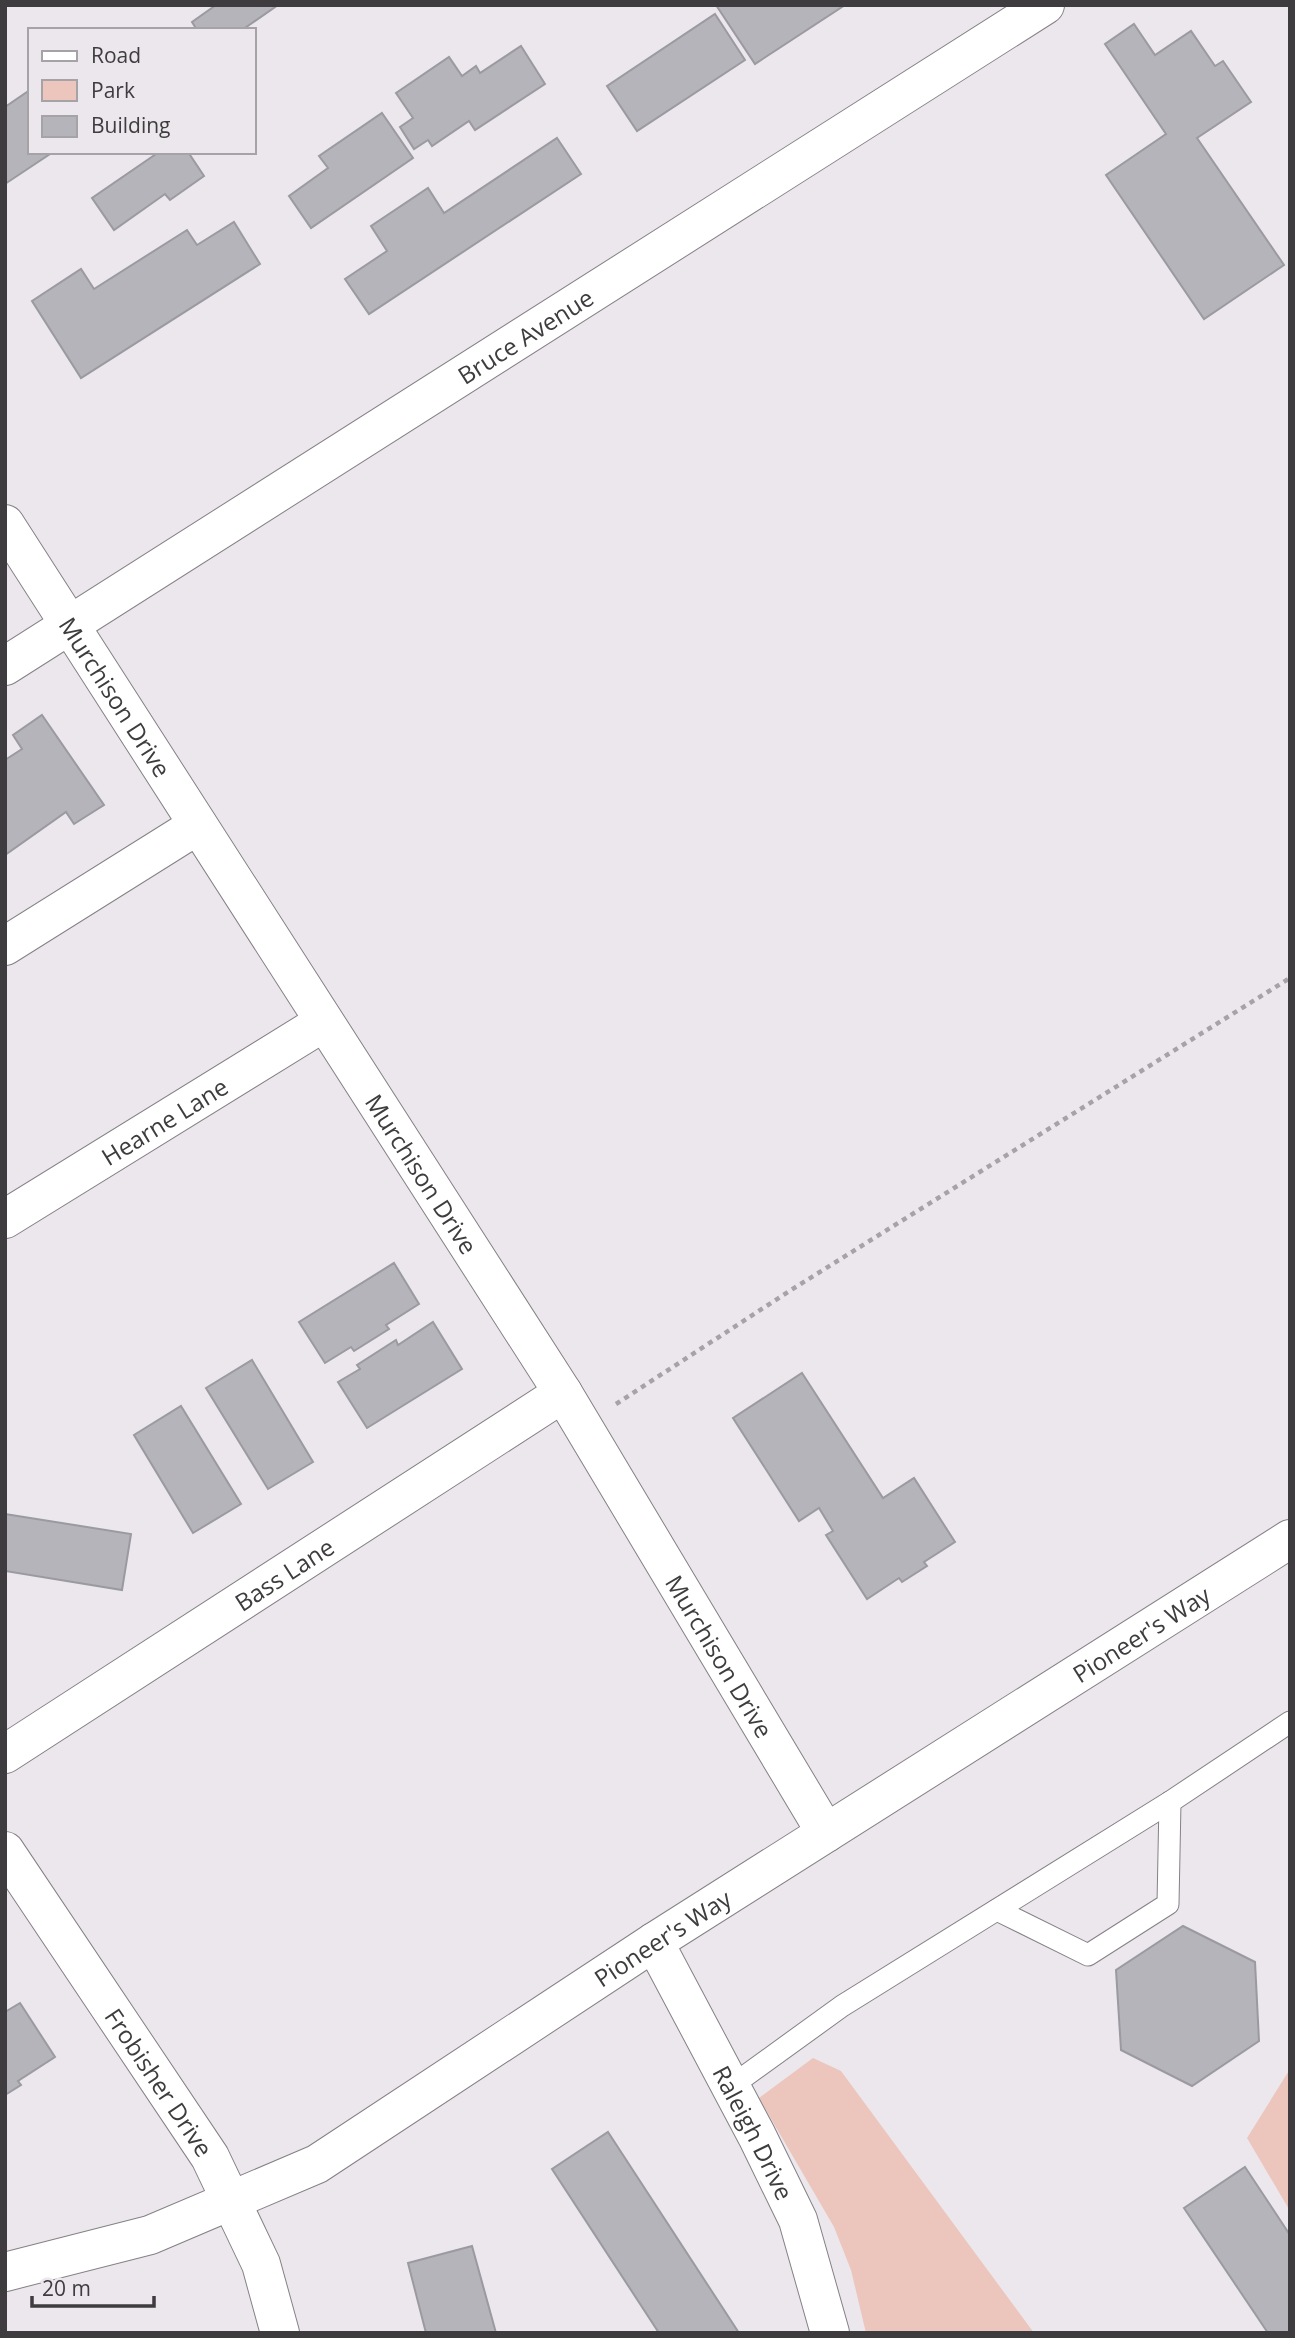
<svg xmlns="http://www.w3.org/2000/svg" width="1295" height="2338" font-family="'Open Sans',sans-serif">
  <rect width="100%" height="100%" fill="#ebe7ec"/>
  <!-- green -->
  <g fill="#ecc6bd">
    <path d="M813,2058L841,2071L1034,2333H866L851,2270L834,2227L759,2098Z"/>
    <path d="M1290,2069V2211L1247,2138Z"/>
  </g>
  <!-- building -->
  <g fill="#b4b4ba" stroke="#9a9aa0" stroke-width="2">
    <path d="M216,5H278L242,30H197L192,22Z"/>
    <path d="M716,5H845L755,64Z"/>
    <path d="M715,14L745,60L637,131L607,86Z"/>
    <path d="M1134,24L1155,55L1191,31L1215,66L1223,61L1251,102L1197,138L1284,265L1204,319L1106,175L1166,134L1105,44Z"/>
    <path d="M521,46L545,84L475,130L469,121L432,146L428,140L414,149L400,127L413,118L396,93L449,57L462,76L476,66L480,73Z"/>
    <path d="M30,90V152H53L5,184V107Z"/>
    <path d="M382,113L413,158L311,228L289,196L328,168L319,156Z"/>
    <path d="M557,138L581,174L369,314L345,279L387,251L371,226L428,188L444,213Z"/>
    <path d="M159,152H188L204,176L170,200L165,194L114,230L92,198Z"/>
    <path d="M234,222L260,264L81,378L32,301L81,269L94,289L187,230L197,245Z"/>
    <path d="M42,715L104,805L74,824L66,812L5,855V760L22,749L13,735Z"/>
    <path d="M394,1263L419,1304L386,1325L389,1329L354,1351L351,1347L325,1363L299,1322Z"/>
    <path d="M433,1322L462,1369L367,1428L338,1382L360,1369L357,1365L396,1340L398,1345Z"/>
    <path d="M252,1360L313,1462L268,1489L206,1388Z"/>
    <path d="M802,1373L883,1498L914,1478L955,1542L924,1562L927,1566L902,1582L899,1578L867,1599L826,1535L833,1531L819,1508L799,1521L733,1418Z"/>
    <path d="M181,1406L241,1504L193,1533L134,1435Z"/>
    <path d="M5,1514L131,1534L122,1590L5,1571Z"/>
    <path d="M1183,1926L1255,1962L1259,2041L1192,2086L1121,2050L1116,1970Z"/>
    <path d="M20,2003L55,2057L18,2081L21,2085L5,2095V2012Z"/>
    <path d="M608,2132L739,2333H659L552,2169Z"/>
    <path d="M1245,2167L1290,2235V2333H1268L1184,2208Z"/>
    <path d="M472,2246L496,2333H426L408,2263Z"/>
  </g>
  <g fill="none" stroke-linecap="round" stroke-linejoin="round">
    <!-- service casing -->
    <g stroke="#858185" stroke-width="23">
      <g id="service">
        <path d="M997,1910L1088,1955L1168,1904L1170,1802"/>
        <path d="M730,2087L842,2006L1170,1802L1290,1722"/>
      </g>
    </g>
    <!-- minor casing -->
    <g stroke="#858185" stroke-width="40">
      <g id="minor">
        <path id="s1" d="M5,524L563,1393L826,1833"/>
        <path id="s2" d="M5,666L1045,5"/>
        <path d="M5,946L198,825"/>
        <path id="s3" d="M5,1219L324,1022"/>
        <path id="s4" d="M5,1754L563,1393"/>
        <path id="s5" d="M5,1851L210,2157L261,2264L280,2333"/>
        <path id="s6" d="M654,1942L757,2136L798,2220L830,2333"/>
      </g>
    </g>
    <!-- secondary casing -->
    <g stroke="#858185" stroke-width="40">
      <g id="secondary">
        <path id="s7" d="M5,2272L150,2235L317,2164L654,1942L1290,1539"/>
      </g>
    </g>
    <!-- path -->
    <path stroke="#a6a2a6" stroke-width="4.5" stroke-dasharray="5 5" stroke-linecap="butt" d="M616,1404L791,1290L1290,978"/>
    <!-- service -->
    <use href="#service" stroke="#fff" stroke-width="21"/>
    <!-- minor -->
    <use href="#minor" stroke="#fff" stroke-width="38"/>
    <!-- secondary -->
    <use href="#secondary" stroke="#fff" stroke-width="38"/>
  </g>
  <g text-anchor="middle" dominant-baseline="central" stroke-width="5" stroke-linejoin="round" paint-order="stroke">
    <!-- street labels -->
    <g font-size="24" fill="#3e3c3e" stroke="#ebe7ec">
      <text stroke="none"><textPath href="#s2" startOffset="616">Bruce Avenue</textPath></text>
      <text stroke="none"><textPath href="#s1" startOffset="205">Murchison Drive</textPath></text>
      <text stroke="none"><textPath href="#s3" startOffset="187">Hearne Lane</textPath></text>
      <text stroke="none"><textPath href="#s1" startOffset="772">Murchison Drive</textPath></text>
      <text stroke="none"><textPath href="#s4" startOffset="332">Bass Lane</textPath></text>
      <text stroke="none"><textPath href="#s7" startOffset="1311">Pioneer's Way</textPath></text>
      <text stroke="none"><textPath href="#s1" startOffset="1339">Murchison Drive</textPath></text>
      <text stroke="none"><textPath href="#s7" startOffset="744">Pioneer's Way</textPath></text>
      <text stroke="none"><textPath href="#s5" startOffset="278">Frobisher Drive</textPath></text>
      <text stroke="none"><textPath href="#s6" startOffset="215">Raleigh Drive</textPath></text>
    </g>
  </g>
  <!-- border -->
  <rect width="1295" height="2338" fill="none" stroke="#3e3c3e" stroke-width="14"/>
  <!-- legend -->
  <rect x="28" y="28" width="228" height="126" fill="#ebe7ec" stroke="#a6a3a6" stroke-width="2"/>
  <rect x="42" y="51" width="35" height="10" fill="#ffffff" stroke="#a6a3a6" stroke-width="2"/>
  <text x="91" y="63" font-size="21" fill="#3e3c3e">Road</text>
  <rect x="42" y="80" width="35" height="21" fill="#ecc6bd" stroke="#a6a3a6" stroke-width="2"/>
  <text x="91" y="98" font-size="21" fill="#3e3c3e">Park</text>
  <rect x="42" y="116" width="35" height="21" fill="#b4b4ba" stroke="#a6a3a6" stroke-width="2"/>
  <text x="91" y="133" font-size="21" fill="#3e3c3e">Building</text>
  <!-- scale -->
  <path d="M32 2296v10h122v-10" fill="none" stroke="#3e3c3e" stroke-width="3.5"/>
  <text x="42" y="2296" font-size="21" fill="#3e3c3e" stroke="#ebe7ec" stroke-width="5" paint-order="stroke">20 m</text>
</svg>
